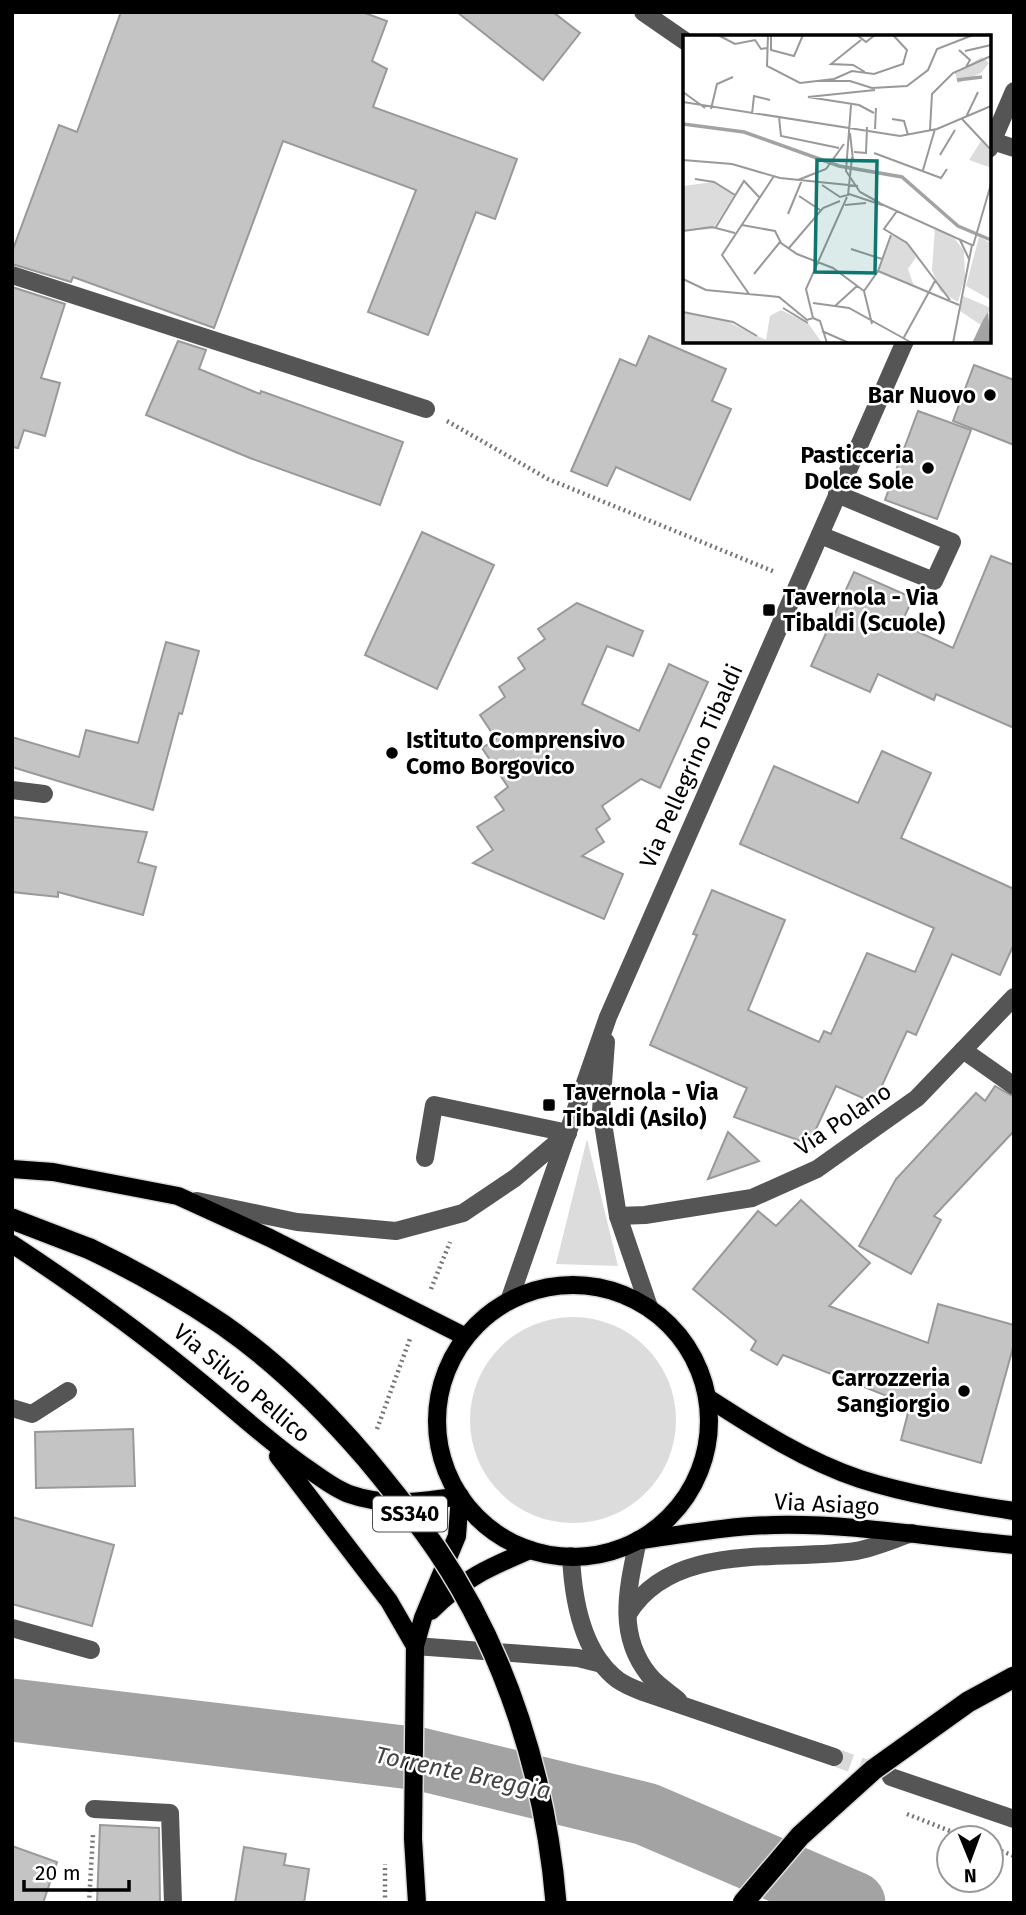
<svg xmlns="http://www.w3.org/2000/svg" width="1026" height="1915" font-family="'Fira Sans',sans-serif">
  <rect width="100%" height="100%" fill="#fff"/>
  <!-- green -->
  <g fill="#dcdcdc">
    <path d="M587,1139L618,1266L556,1264Z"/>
    <circle cx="573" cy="1420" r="103"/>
  </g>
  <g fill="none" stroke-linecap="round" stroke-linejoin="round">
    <!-- river -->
    <path stroke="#a3a3a3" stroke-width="63" d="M12,1710L420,1759L646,1814L854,1903"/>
  </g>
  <!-- building -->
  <g fill="#c4c4c4" stroke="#999" stroke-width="2">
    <path d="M121,12H362L387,21L372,61L387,69L373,107L517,159L495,219L476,212L428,335L368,312L416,190L283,141L214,328L73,277L71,282L12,264V252L59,125L77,132Z"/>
    <path d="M457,12H553L580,33L543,80Z"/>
    <path d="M12,287L65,304L41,378L60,383L45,436L24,430L18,448L12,447Z"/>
    <path d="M649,336L726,369L712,401L731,409L690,500L616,467L607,486L571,471L620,359L636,366Z"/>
    <path d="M178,341L206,350L199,369L260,394L261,391L403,442L380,505L250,458L146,415Z"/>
    <path d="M974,365L1014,380V445L953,421Z"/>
    <path d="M918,411L971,430L937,519L885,500Z"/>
    <path d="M422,532L494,565L437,689L365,655Z"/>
    <path d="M991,556L1014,565V728L936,694L934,700L878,674L870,692L811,666L854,572L913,598L901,624L953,648Z"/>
    <path d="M577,603L643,631L633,656L607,646L582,704L639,731L669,664L708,682L660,788L641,779L602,806L610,819L596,829L604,842L582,856L623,874L604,919L473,863L493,850L477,827L504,810L495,797L508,787L482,748L496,739L480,715L505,697L499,687L525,669L518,658L545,639L538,629Z"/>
    <path d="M166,642L199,651L182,714L179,713L153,810L12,767V737L79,757L86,730L138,743Z"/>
    <path d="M882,751L931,773L901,838L1014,889V944L1000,975L952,954L916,1035L907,1031L874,1103L836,1086L809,1144L734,1117L747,1088L650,1045L697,935L693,934L712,890L785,920L748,1010L819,1042L824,1031L831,1034L867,953L915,972L934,928L740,844L774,766L858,803Z"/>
    <path d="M12,817L147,832L138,862L156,867L143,915L58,892V897L12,892Z"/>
    <path d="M995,1086L1014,1097V1131L934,1216L941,1220L911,1274L859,1246L896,1179L976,1093L985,1101Z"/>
    <path d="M728,1132L759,1161L708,1179Z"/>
    <path d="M801,1200L870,1263L829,1306L928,1343L938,1304L1014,1325V1344L981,1463L901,1440L910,1405L783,1355L777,1365L751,1350L756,1341L693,1289L758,1211L776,1226Z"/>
    <path d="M133,1429L135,1486L36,1488L35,1432Z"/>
    <path d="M12,1517L114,1545L92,1626L12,1604Z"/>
    <path d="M100,1825L159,1828L160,1903H97Z"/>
    <path d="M12,1846L57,1862L43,1903H12Z"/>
    <path d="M244,1847L286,1854L284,1865L309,1869L304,1903H235Z"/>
  </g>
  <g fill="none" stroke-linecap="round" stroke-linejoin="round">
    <!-- minor-tunnel -->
    <path stroke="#d9d9d9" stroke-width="18" stroke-dasharray="18 9" stroke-linecap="butt" d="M834,1757L884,1775"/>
    <!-- major casing -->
    <g stroke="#dbdbdb" stroke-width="21">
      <g id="major">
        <path d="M12,1169L53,1172L178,1196L270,1238L466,1337"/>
        <path d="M12,1244C76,1286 138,1330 197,1379C234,1409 269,1442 308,1469C321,1478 335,1489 349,1494C385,1507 424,1502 460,1496"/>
        <circle cx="573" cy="1421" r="136"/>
        <path d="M708,1398C756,1429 806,1461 860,1479C910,1495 962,1503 1014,1511"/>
        <path d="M278,1456L389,1601L415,1646"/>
        <path d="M641,1540C685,1534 729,1526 774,1525C854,1523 934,1538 1014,1545"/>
        <path d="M431,1611C462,1579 490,1567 530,1550"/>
        <path d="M417,1903L413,1839L415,1646L423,1618L457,1536L460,1496"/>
      </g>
    </g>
    <!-- highway casing -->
    <g stroke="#dbdbdb" stroke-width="24">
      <path id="highway" d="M12,1219L90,1249"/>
    </g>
    <!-- path -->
    <g stroke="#777" stroke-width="4.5" stroke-dasharray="2 3.5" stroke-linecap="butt">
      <path d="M447,421L548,479L775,572"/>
      <path d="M431,1289L450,1242"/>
      <path d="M377,1429L411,1336"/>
      <path d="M907,1814L968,1838"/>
      <path d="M991,1847L1014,1856"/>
      <path d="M89,1903L93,1834"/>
      <path d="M385,1903V1864"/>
    </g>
    <!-- minor -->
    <g stroke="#555" stroke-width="18">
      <path d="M643,12L685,41"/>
      <path d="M989,140L1014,148"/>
      <path d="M989,149L1014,91"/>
      <path d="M12,275L426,409"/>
      <path d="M820,535L934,581L952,542L837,494"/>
      <path d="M12,790L44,794"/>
      <path d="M606,1042L601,1111L618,1216L649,1307"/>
      <path d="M963,1050L1014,1086"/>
      <path d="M425,1158L434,1105L568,1133"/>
      <path d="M197,1201L297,1222L396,1231L463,1213L515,1178L568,1133"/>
      <path d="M618,1216L645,1215L752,1198L817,1169L917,1098L1014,997"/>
      <path d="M509,1301L608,1017L905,341"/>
      <path d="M12,1408L32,1414L68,1391"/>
      <path d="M638,1540C628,1588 616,1634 649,1675C656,1684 668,1692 678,1700"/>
      <path d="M571,1556C573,1599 582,1653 618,1680C625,1685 635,1689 643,1692L834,1757"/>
      <path d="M628,1614C673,1540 783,1562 856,1551C874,1548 894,1539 912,1533"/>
      <path d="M12,1628L91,1650"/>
      <path d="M415,1646L578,1658L602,1664"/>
      <path d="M891,1777L1014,1819"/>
      <path d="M94,1809L170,1813L173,1903"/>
    </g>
    <!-- major -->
    <use href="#major" stroke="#000" stroke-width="18"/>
    <!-- highway -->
    <use href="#highway" stroke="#000" stroke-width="21"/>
    <!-- highway-bridge casing -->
    <g stroke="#dbdbdb" stroke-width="24" stroke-linecap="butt">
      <g id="highway-bridge">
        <path d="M90,1249C136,1271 180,1296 223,1325C276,1362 324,1409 366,1458C391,1488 415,1518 437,1550C507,1653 546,1780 556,1903"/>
        <path d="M743,1903L800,1836L873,1770L968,1702L1014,1677"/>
      </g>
    </g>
    <!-- highway-bridge -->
    <use href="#highway-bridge" stroke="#000" stroke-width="21"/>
  </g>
  <!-- markers -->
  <g fill="#000" stroke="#fff" stroke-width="2.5">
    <circle cx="990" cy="395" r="7"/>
    <circle cx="928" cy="468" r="7"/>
    <rect x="762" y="603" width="14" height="14" rx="3.5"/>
    <circle cx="392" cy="753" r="7"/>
    <rect x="542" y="1098" width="14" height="14" rx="3.5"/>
    <circle cx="964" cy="1391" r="7"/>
  </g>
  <g text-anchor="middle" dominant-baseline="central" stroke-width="5" stroke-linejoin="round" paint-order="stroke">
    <!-- shield labels -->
    <rect fill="#fff" stroke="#4c4c4c" stroke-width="2" x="373" y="1496.5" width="74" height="35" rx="5"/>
    <g font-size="21" font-weight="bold" fill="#000">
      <text x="410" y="1514">SS340</text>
    </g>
    <!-- poi labels -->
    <g font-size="23" font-weight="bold" fill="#000" stroke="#fff" text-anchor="end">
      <text x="976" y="395">Bar Nuovo</text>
      <text x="914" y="455">Pasticceria<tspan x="914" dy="26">Dolce Sole</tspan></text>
      <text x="783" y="597" text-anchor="start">Tavernola - Via<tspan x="783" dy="26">Tibaldi (Scuole)</tspan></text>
      <text x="406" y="740" text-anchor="start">Istituto Comprensivo<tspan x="406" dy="26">Como Borgovico</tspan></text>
      <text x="563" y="1092" text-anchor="start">Tavernola - Via<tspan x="563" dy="26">Tibaldi (Asilo)</tspan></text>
      <text x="950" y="1378">Carrozzeria<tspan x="950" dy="26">Sangiorgio</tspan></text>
    </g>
    <!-- street labels -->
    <g font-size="23" fill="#000" stroke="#fff">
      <text transform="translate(691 766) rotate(-66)">Via Pellegrino Tibaldi</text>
      <text transform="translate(843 1119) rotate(-34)">Via Polano</text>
      <text transform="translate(242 1383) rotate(40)">Via Silvio Pellico</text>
      <text transform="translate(827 1504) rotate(3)">Via Asiago</text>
    </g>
    <!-- water labels -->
    <g font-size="24" font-style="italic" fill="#444" stroke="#fff">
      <text transform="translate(463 1773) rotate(12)">Torrente Breggia</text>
    </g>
  </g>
  <!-- overview -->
  <g transform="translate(683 35)">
    <rect width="308" height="308" fill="#fff"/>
    <path d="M299,22L306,28L298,38L275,48L272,38ZM298,106L308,117L306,132L286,125ZM30,147L51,160L30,194L0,196V151ZM252,192L272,204L281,216L282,242L275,267L257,256L249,235ZM208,200L223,206L233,222L225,234L231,251L195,236ZM296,202L308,208V265L283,251ZM280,261L308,273L298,290L277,276ZM98,275L125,288L139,308H0V278L41,285L83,305L87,281Z" fill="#dcdcdc"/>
    <path d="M305,277L308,308H289L300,285Z" fill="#a3a3a3"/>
    <path fill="none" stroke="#a3a3a3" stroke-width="3.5" d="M274,45L299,42M0,89L61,97L156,131L219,142L275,191L308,205"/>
    <path fill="none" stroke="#999" stroke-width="2" d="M35,0L52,9L72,5L78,14L84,13M85,0L84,31L117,48L151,44L169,36L191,39L220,29L224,15L210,0M88,0V15L111,21L120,0M174,0L183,7L192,0M178,5L148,29L170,30L182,37M276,15L287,25L283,32M282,16L308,10M137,46H167L189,53L224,51L245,35L254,14L290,0M0,57L22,73M0,67L217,101L254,94L308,71M168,70L163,136L177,157L197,168M28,74L34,49L50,42M191,78L176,70L125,62L192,55M69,79L71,61L87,65M96,82L98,101L156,113M283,82L295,57M209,84L221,86L225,100M279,84L308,115M192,94L193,73M247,95L249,59L270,38L308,21M167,98L170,125M171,117L183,118L184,92M191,118L258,143L264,134M257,120L272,95M0,125L49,129L97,143L175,151M240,135L252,94M12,144L31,147L52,160M115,145L143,134L161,109M139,150L157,162L165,160L169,122M166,159L199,170M116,161L137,175M196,168L289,210L270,308M162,170L183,168M214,176L201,194L224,208L267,265M105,179L119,145M59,190L92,196L98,208L114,219L150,233L181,256L189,289M33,192L61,146L76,162M0,196L29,192L52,198M277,205L286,224M290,211L308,149M106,213L140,173L157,166M168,214L199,224M195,236L276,270M71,239L97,207M0,244L23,255L96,262L124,285L130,283M181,256L195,236L208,200M66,259L39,220L91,141M130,268L166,273L229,308M152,271L174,251M100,273L125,288M0,277L50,287L74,301M130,283L123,254L164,162M130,283L137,286L144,308M139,296L166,308M220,304L252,246"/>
    <path fill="#0f766e" fill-opacity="0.15" stroke="#0f766e" stroke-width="3.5" d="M134,125L194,126L192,238L132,237Z"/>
    <rect width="308" height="308" fill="none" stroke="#000" stroke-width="3.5"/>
  </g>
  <!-- border -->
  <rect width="1026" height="1915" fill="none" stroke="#000000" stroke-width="28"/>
  <!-- north arrow -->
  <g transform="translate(970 1859) rotate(179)"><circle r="33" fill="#ffffff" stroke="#999999" stroke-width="2"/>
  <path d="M0-5L12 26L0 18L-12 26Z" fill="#000000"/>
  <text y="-10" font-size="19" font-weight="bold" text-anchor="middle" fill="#000000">N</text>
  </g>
  <!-- scale -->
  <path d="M24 1880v10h105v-10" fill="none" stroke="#000000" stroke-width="3.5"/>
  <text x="35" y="1880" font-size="21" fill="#000000" stroke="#ffffff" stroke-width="5" paint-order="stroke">20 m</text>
</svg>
